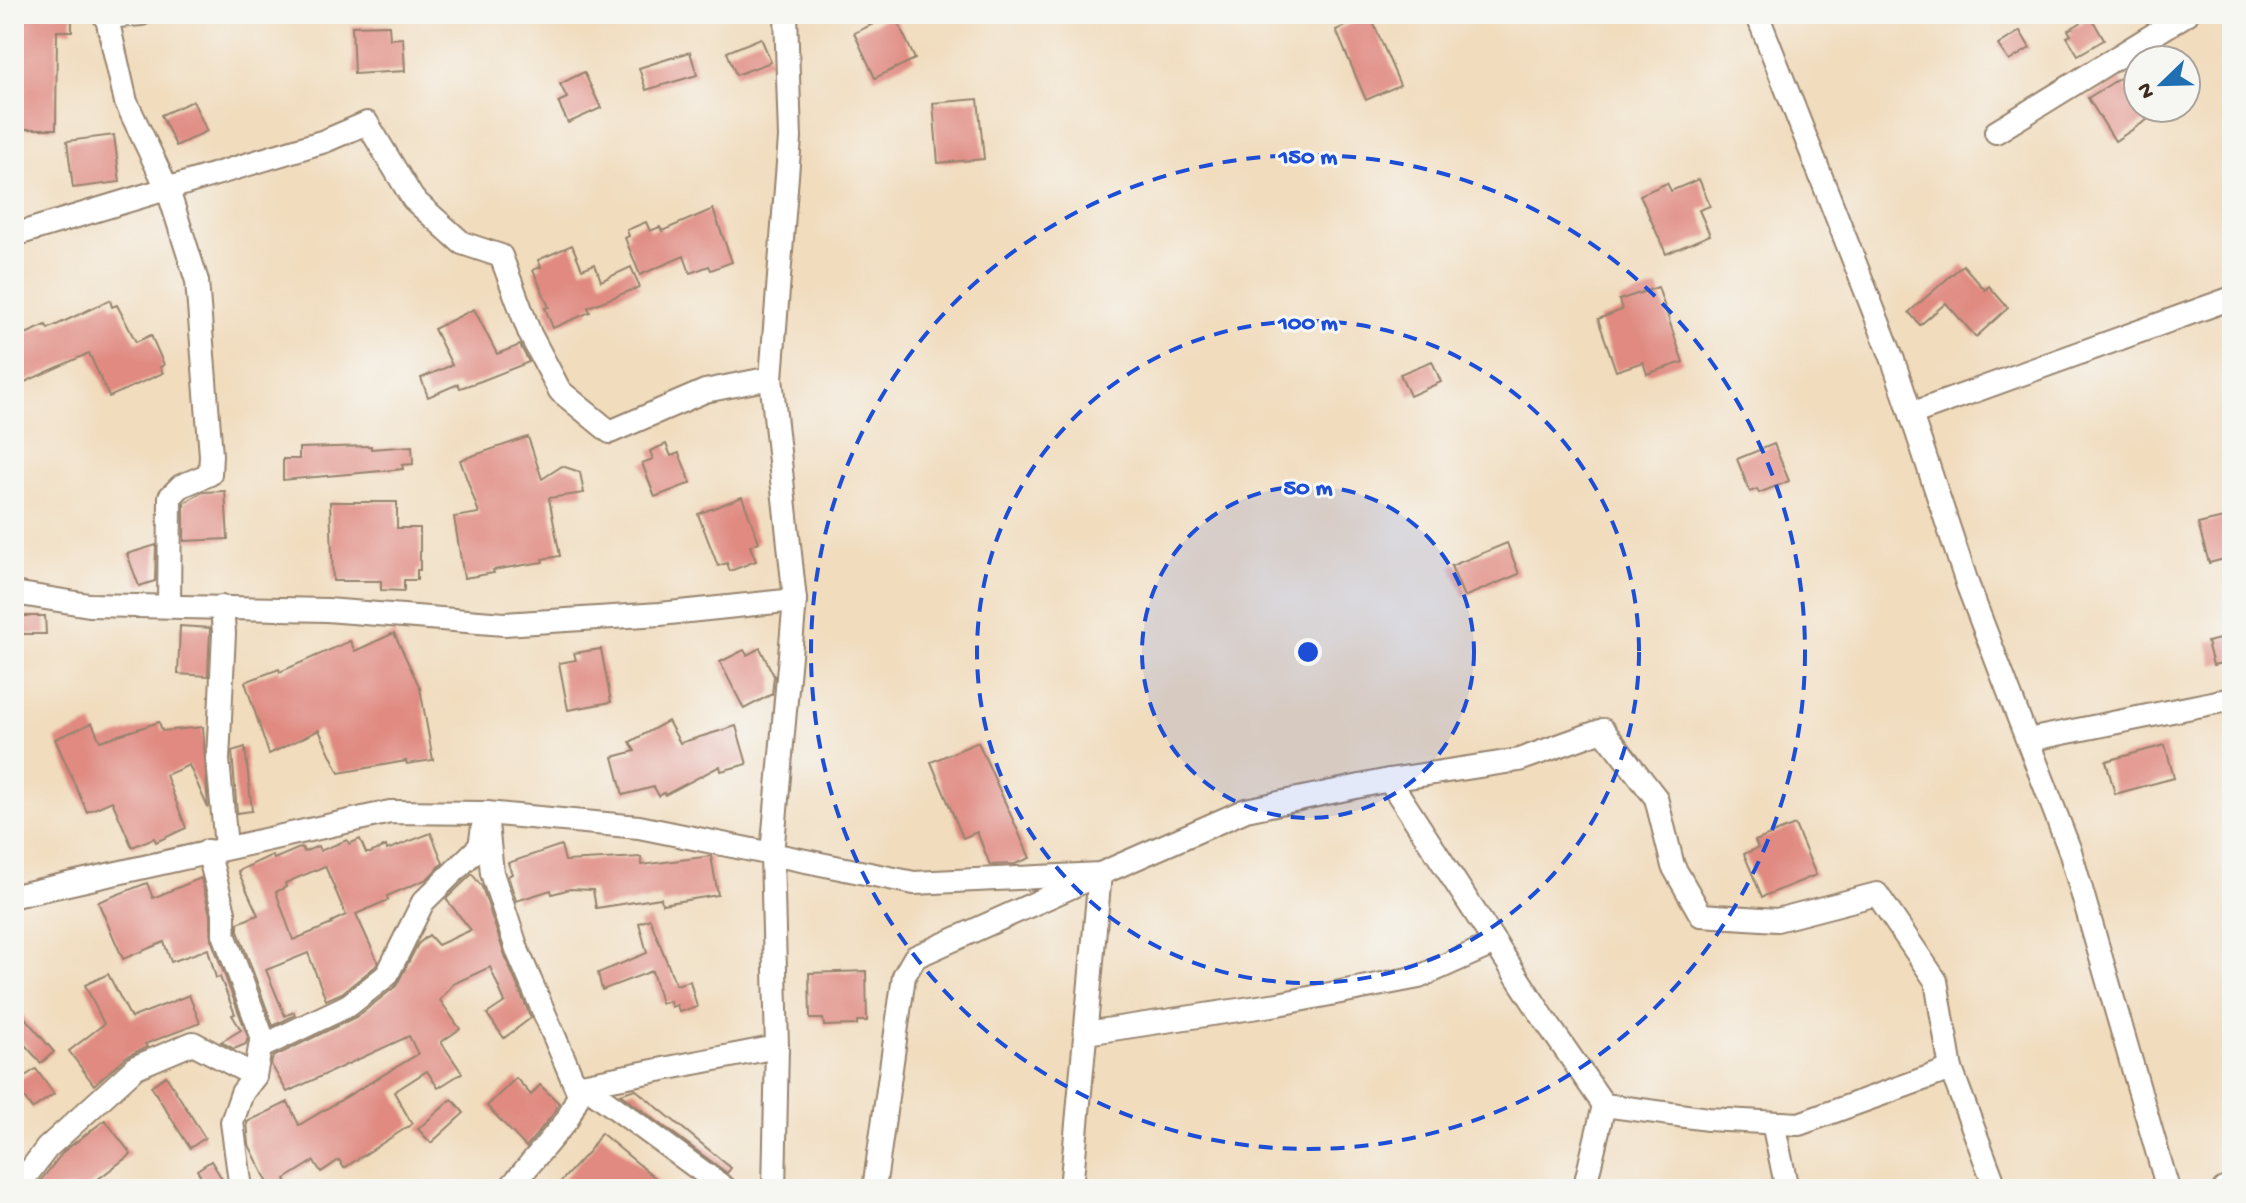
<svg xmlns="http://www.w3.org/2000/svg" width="2246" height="1203" font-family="'Gochi Hand',sans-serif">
  <rect width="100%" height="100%" fill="#f6f6f2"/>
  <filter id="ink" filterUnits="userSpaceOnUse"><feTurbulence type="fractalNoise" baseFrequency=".0125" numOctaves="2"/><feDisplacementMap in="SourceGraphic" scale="16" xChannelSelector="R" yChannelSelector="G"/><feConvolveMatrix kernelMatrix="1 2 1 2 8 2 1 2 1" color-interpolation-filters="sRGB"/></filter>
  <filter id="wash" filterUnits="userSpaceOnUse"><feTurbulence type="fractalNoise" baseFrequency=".006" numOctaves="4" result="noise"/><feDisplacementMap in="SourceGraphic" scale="32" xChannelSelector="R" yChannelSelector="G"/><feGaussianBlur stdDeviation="1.8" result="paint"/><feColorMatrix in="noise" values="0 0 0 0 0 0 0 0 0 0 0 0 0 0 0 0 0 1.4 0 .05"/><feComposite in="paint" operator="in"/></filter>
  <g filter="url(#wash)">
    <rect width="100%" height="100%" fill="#f1dcbd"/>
    <g id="blocks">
      <!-- building -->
      <g fill="#e08a81" fill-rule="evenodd">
        <path d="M14,14H72V31H57L56,129H14Z"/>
        <path d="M894,14L915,59L875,78L854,33Z"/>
        <path d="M1370,15L1400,85L1366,100L1336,30Z"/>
        <path d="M2091,17L2104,40L2078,55L2067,37L2071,35L2068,30Z"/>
        <path d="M389,25L390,39L403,38L405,71L354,74L352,26Z"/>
        <path d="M2020,31L2030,48L2009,61L1998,45Z"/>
        <path d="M761,38L771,62L736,75L727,52Z"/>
        <path d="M690,52L697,75L646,90L639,68Z"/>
        <path d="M584,72L601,108L568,123L558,102L567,98L560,84Z"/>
        <path d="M2120,78L2147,120L2115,141L2088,98Z"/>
        <path d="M978,99L984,159L938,163L933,103Z"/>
        <path d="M193,101L207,131L176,146L161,115Z"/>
        <path d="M114,135L120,182L73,188L67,141Z"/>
        <path d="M1699,179L1710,206L1699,210L1710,235L1666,254L1640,195L1667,183L1671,191Z"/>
        <path d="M713,209L732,262L711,270L709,266L690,273L684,256L640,275L625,238L629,236L627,230L646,222L650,231L660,227L662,231Z"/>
        <path d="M572,245L582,269L595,264L601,281L631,267L640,287L588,307L590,312L553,328L545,308L549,307L533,270L541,267L538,260Z"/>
        <path d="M1963,265L1985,290L1989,286L2008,308L1976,337L1946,303L1920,325L1909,312Z"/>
        <path d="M1658,287L1683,362L1647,374L1643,362L1616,371L1598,319L1622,310L1619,300Z"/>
        <path d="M110,300L112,307L117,305L136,342L151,335L164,365L160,367L163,373L109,397L89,353L25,382L14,357V339L46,325L48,329Z"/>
        <path d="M474,309L497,354L520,345L529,362L481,381L460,388L458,384L428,397L421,378L452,365L434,329Z"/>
        <path d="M1432,361L1441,382L1410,396L1400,374Z"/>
        <path d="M528,437L542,479L562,466L580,472L584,493L549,498L560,556L542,559L543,562L493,570L494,573L464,578L454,517L479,513L460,460Z"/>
        <path d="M666,444L671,456L679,453L691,483L655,497L642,463L653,459L650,451Z"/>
        <path d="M1774,444L1789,481L1759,493L1757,489L1750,492L1737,459Z"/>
        <path d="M371,446V449L412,446L413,464L402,465L403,469L283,480V459H299V448Z"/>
        <path d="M225,491L228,539L184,541V503L203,492Z"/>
        <path d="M742,497L759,542L750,546L756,561L730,571L727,563L718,566L698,514Z"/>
        <path d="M330,502H397V528H420V570H417V580H404V591L381,590V581H333Z"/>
        <path d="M2232,516V557L2209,563L2198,524Z"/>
        <path d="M1507,543L1519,574L1464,597L1451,566Z"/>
        <path d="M156,545L155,581L139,586L127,554Z"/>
        <path d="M15,616H45L46,634H15Z"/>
        <path d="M180,626L210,628L208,676L178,674Z"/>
        <path d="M394,633L420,688L433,760L407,764L406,761L339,773L319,730L269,754L245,682L279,669L280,672L350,641L355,651Z"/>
        <path d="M2232,636V661L2213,665L2207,642Z"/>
        <path d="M760,648L774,676L772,694L744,709L720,662L744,650L747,655Z"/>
        <path d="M601,649L611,702L568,710L559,663L576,660L574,653Z"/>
        <path d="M668,721L680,743L736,726L747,764L721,771L720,766L665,795L664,793L659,796L654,787L623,795L613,757L635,751L630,742Z"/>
        <path d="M159,722L162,731L203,727L208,808L189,765L166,775L186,828L156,842L154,838L132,847L112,801L87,812L55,739L92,723L100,741Z"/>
        <path d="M978,742L1030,858L1015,864L990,865L977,832L963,838L931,762Z"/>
        <path d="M2165,745L2174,778L2115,794L2106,761Z"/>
        <path d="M245,747L252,811L237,813L232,751Z"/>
        <path d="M1795,825L1816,875L1762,897L1744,854L1758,848L1755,841Z"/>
        <path d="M431,833L443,863L427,879L387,896L388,900L356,914L378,962L376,966L342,993L326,1000L308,953L266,970L285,1016L294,1012L295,1015L273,1026L238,931V923L258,915L238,871L272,855L274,859L302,847L304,852L318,846L320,851L347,840L349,844L360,839L366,853H370L386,846L387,850ZM325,866L346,915L331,922L332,924L293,940L276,892L286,887L285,883Z"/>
        <path d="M561,845L565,861L641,857L642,865L711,856L718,895L662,904L661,898L596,908L593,890L570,889L552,894L551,890L516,901L508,876L512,874L508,863Z"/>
        <path d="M472,874L482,887L505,956L531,1018L504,1038L487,1014L505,1002L490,967L453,984L440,1000L460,1029L441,1042L462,1073L438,1088L427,1071L394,1092L412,1124L344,1168L339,1160L321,1172L314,1161L285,1179L290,1189H271L249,1145L247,1122L288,1102L299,1125L418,1054L409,1036L287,1092L271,1064L273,1057L358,1016L396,986L418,944L429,935L438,945L471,930L446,899Z"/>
        <path d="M201,878L210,914L211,939L248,1037L246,1044L234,1049L221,1042L241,1030L232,1015L235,1014L220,977L216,978L208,949L171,962L164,942L123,959L98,902L147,883L153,898Z"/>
        <path d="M650,919L676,985L690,981L697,1007L679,1012L677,1005L671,1007L670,1001L661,1003L652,971L602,990L598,973L647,953L639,923Z"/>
        <path d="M866,971L867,1021H857V1025L824,1026L823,1019H810L809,973Z"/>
        <path d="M108,974L131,1018L189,995L200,1023L145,1044L147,1047L127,1056L94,1085L69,1051L104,1024L85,985Z"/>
        <path d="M14,1005L54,1052L41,1063L17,1036L14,1028Z"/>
        <path d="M36,1069L54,1094L32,1109L14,1083Z"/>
        <path d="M166,1076L205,1138L190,1148L151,1086Z"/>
        <path d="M516,1078L531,1095L540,1085L559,1103L555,1112L526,1147L487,1106Z"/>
        <path d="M635,1089L731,1168L727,1173L620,1094Z"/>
        <path d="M452,1099L464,1113L431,1143L418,1129Z"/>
        <path d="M105,1120L131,1154L85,1189H34L64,1151Z"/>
        <path d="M601,1133L647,1171L669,1189H554L590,1150Z"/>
        <path d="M211,1161L226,1185L227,1189H209L197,1170Z"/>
      </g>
    </g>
  </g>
  <g filter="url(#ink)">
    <use href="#blocks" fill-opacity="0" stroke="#96836e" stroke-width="2"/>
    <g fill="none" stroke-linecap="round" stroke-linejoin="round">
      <!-- street casing -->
      <g stroke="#96836e" stroke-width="26">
        <g id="street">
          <path d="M106,14L126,102L168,190L197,281L211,455L210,474L181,486L170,497L169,606"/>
          <path d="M1757,14L1893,360L1968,586L2070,851L2168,1189"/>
          <path d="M105,17L141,14"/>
          <path d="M1996,132L2187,14"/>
          <path d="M14,235L325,141L367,123L413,199L462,243L501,256L530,334L560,391L610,432L705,391L771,378"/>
          <path d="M1911,414L2232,298"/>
          <path d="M14,593L89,605L327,610L504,624L660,614L795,600"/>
          <path d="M222,607L224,633L218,760L226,847"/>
          <path d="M2028,740L2232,699"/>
          <path d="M1389,780L1519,760L1603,730L1656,798L1673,866L1701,915L1777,920L1877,894L1936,981L1951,1069"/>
          <path d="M486,813L492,873L518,952L579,1094L567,1120L509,1189"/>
          <path d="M208,851L224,912V934L262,1036L255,1076L242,1093L232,1122L241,1189"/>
          <path d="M14,896L390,812L486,813L639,827L914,883L1100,874L1246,810L1389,780L1545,1020L1604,1105L1708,1119L1799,1124L1951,1069L1996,1189"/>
          <path d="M1086,1033L1278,1004L1419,977L1495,943"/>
          <path d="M261,1047L349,1005L387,975L423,902L480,846L483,827"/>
          <path d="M584,1085L726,1189"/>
          <path d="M576,1086L777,1047"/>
          <path d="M1773,1123L1787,1189"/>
          <path d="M16,1189L47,1148L136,1067L193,1043L255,1076"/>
          <path d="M774,1189L777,1047L772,854L795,600L771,378L790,138L786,14"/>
          <path d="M874,1189L904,976L915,957L1100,874L1071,1189"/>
          <path d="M1587,1189V1177L1604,1105"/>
          <path d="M2224,1189L2232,1187"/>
        </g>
      </g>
      <!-- street -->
      <use href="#street" stroke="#fff" stroke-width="22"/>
    </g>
  </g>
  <!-- distance rings -->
  <circle cx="1308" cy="652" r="166" fill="#1d4ed8" fill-opacity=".12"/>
  <g fill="none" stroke="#1d4ed8" stroke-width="4" stroke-dasharray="14 10">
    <circle cx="1308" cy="652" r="166"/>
    <circle cx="1308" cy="652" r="331"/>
    <circle cx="1308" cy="652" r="497"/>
  </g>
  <circle cx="1308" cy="652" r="12" fill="#1d4ed8" stroke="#f6f6f2" stroke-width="4"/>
  <g font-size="24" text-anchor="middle" font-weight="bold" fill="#1d4ed8" stroke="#f6f6f2" stroke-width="6" stroke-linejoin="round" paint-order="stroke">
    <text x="1308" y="163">150 m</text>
    <text x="1308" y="329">100 m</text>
    <text x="1308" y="494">50 m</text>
  </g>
  <!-- margin -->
  <rect width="2246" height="1203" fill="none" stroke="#f6f6f2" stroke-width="48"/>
  <!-- north arrow -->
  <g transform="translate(2162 84) rotate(247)"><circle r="38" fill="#f6f6f2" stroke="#aba49d" stroke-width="2"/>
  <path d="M0-6L14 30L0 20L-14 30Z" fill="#1f6fb2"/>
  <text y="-12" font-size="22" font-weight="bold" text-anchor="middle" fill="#3b2a1e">N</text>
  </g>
</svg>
